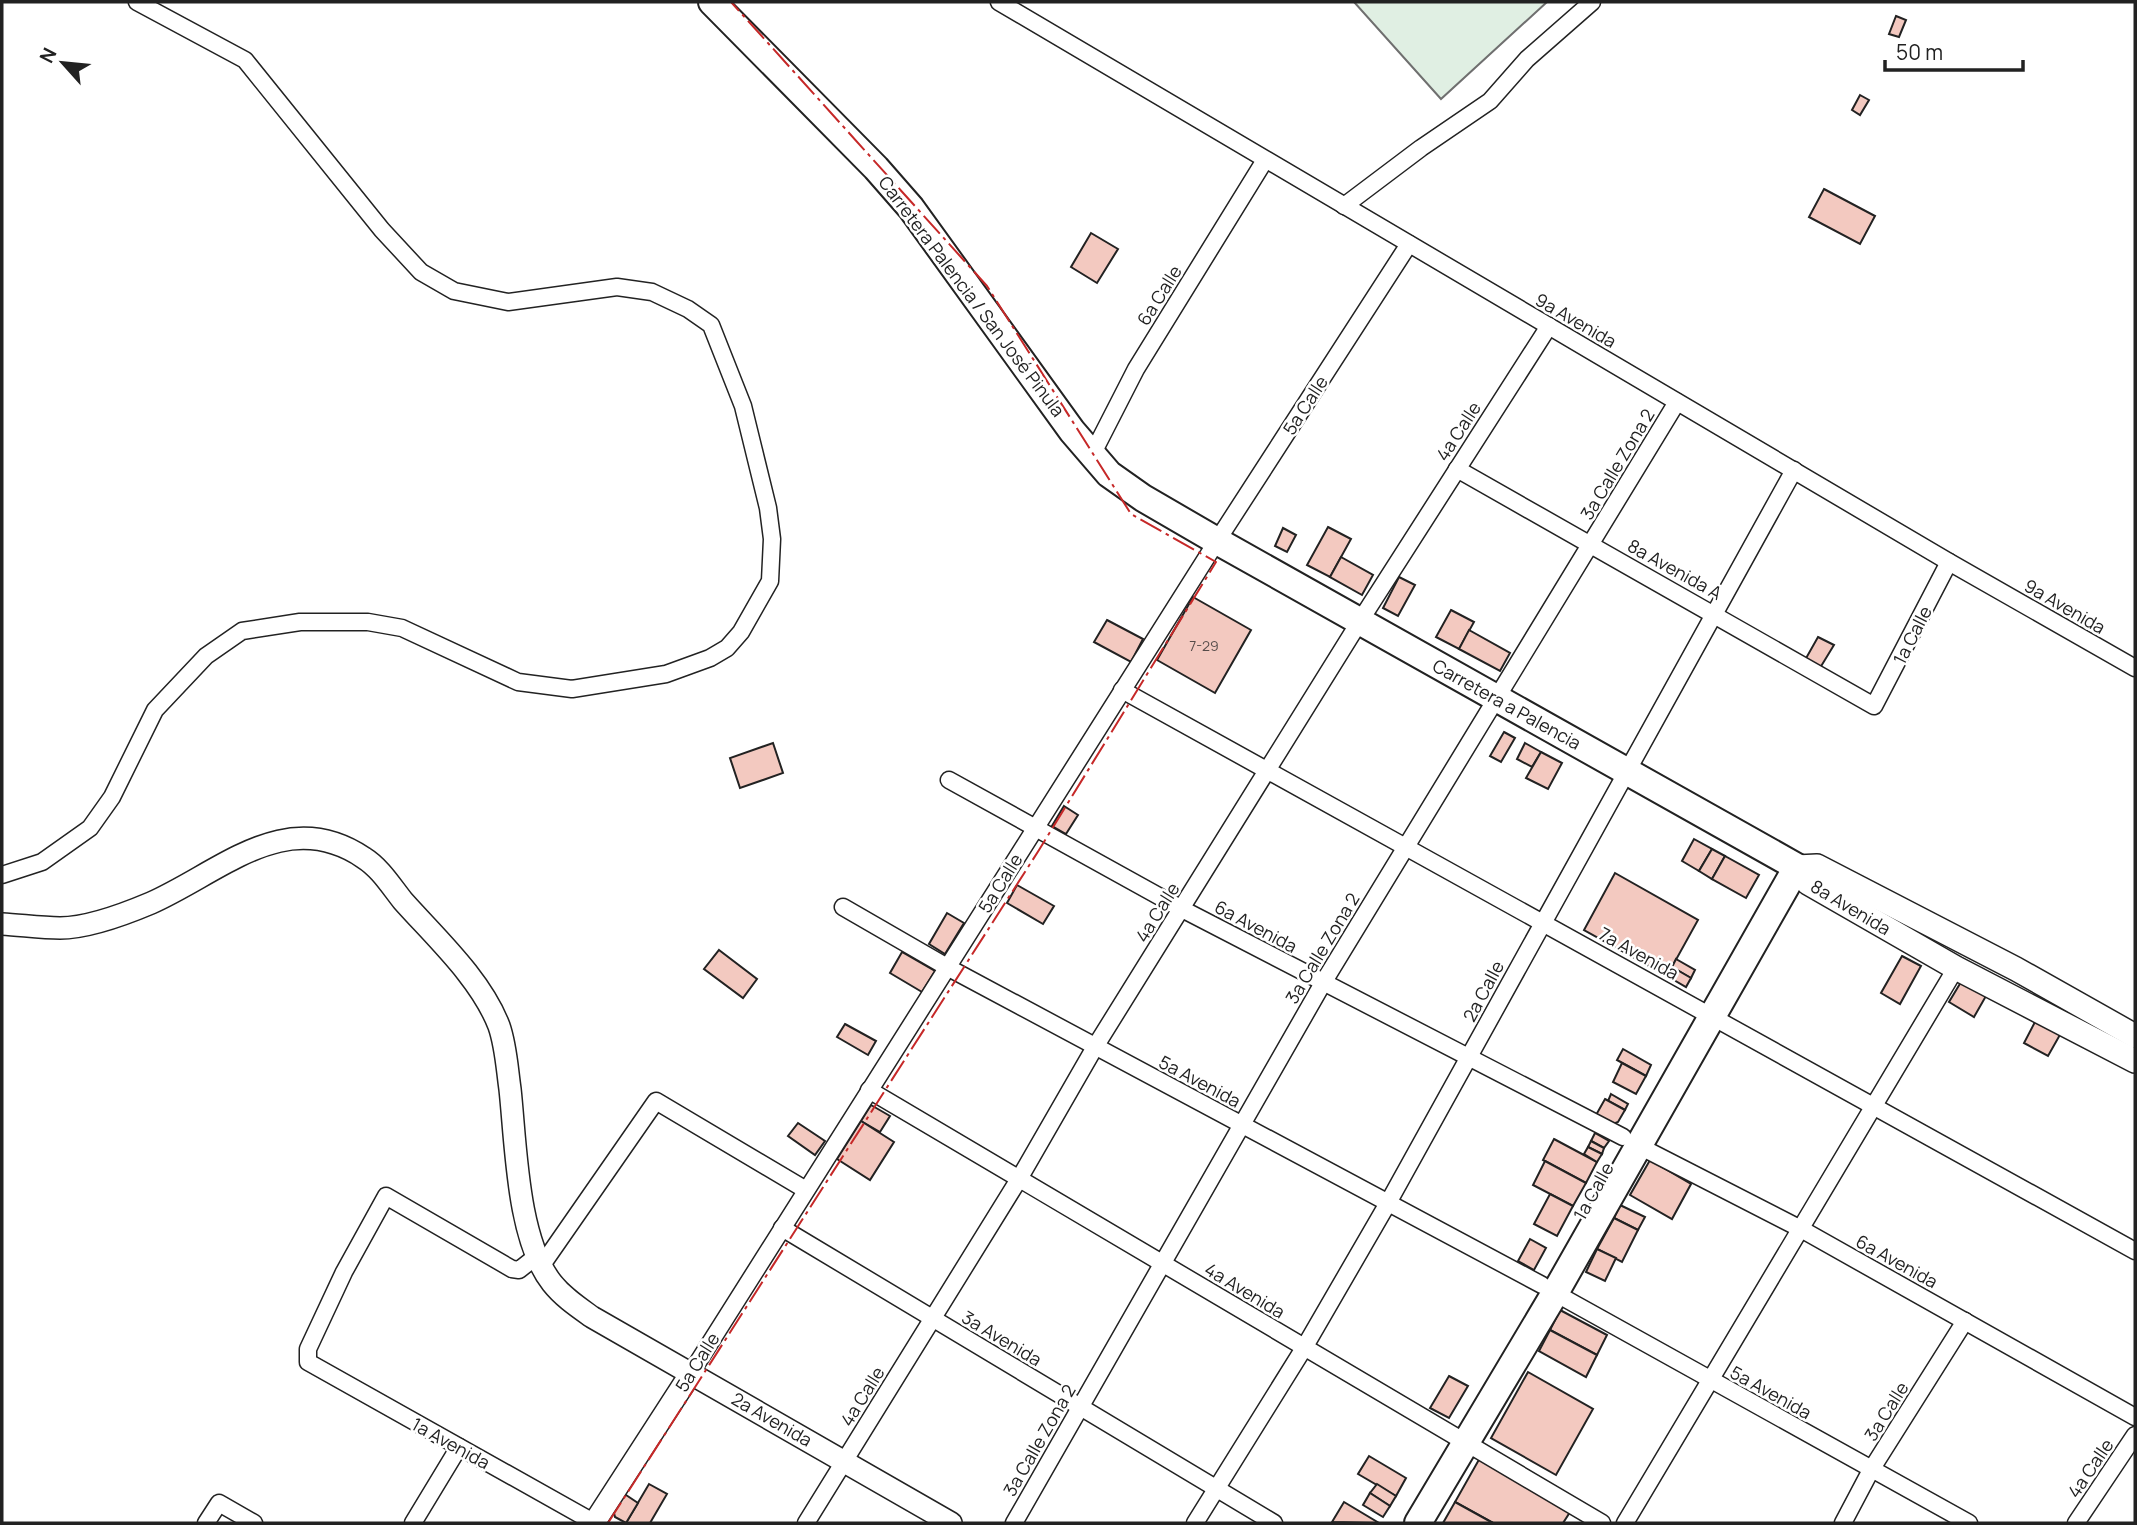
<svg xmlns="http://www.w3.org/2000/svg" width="2137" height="1525" font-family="Manrope,sans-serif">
  <rect width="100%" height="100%" fill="#fff"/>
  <!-- green -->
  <path fill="#e0efe3" stroke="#6f6f6f" stroke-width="2" d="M1354,2H1547L1441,99Z"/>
  <!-- building -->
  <g fill="#f3c9c0" stroke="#222" stroke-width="2">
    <path d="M1896,16L1906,20L1899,37L1889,34Z"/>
    <path d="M1860,95L1869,100L1860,115L1852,110Z"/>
    <path d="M1824,189L1875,216L1860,244L1809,217Z"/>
    <path d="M1091,233L1118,249L1097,283L1071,267Z"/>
    <path d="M1328,527L1351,539L1330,577L1307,565Z"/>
    <path d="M1283,528L1296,535L1287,552L1275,546Z"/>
    <path d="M1341,557L1373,575L1362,595L1330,577Z"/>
    <path d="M1399,577L1415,585L1398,616L1383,608Z"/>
    <path d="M1193,597L1251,630L1215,693L1157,660Z"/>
    <path d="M1451,610L1474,622L1459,649L1436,637Z"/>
    <path d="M1107,620L1143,639L1131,662L1094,642Z"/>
    <path d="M1469,630L1510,653L1500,671L1459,649Z"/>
    <path d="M1818,637L1834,645L1820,668L1805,660Z"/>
    <path d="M1504,732L1515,738L1501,762L1490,756Z"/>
    <path d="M773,743L783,773L740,788L730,758Z"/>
    <path d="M1525,743L1541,752L1532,767L1517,759Z"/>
    <path d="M1541,752L1562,763L1548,789L1526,778Z"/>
    <path d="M1064,806L1078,815L1066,834L1052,826Z"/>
    <path d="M1694,839L1712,849L1699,871L1682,861Z"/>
    <path d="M1712,849L1725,856L1712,879L1699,871Z"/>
    <path d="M1725,856L1759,875L1746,898L1712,879Z"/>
    <path d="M1615,873L1698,920L1667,976L1584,930Z"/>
    <path d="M1017,885L1054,906L1043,924L1007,903Z"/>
    <path d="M947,913L964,923L945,954L929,944Z"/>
    <path d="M719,950L757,979L743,998L704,969Z"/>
    <path d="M902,952L935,971L922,992L890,973Z"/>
    <path d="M1902,956L1921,966L1900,1004L1881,993Z"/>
    <path d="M1676,959L1695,970L1691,978L1672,967Z"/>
    <path d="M1672,967L1691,978L1686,987L1667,976Z"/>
    <path d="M1961,982L1986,996L1974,1017L1949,1002Z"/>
    <path d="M2036,1020L2061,1033L2048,1056L2024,1043Z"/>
    <path d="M845,1024L876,1041L868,1055L837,1037Z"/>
    <path d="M1623,1049L1651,1065L1646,1076L1617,1060Z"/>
    <path d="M1622,1063L1646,1076L1636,1094L1613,1082Z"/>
    <path d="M1611,1094L1628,1104L1625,1110L1608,1101Z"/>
    <path d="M1605,1099L1625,1110L1618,1122L1613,1124L1596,1115Z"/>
    <path d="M871,1105L890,1116L880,1132L861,1121Z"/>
    <path d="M861,1121L894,1142L870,1180L837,1159Z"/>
    <path d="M798,1123L825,1141L815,1155L788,1136Z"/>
    <path d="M1595,1133L1609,1141L1604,1148L1591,1141Z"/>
    <path d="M1554,1139L1597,1162L1586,1183L1543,1160Z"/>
    <path d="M1591,1141L1604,1148L1602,1154L1588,1147Z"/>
    <path d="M1588,1147L1602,1154L1597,1162L1584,1154Z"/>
    <path d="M1650,1160L1691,1184L1672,1219L1630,1195Z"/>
    <path d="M1545,1161L1586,1183L1573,1206L1533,1185Z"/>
    <path d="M1550,1194L1573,1206L1557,1236L1534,1224Z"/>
    <path d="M1620,1205L1645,1217L1638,1230L1614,1218Z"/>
    <path d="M1614,1218L1638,1230L1622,1262L1597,1249Z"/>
    <path d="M1530,1239L1546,1248L1534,1270L1518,1261Z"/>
    <path d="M1597,1249L1616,1258L1605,1281L1586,1272Z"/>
    <path d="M1560,1310L1607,1335L1597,1355L1550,1330Z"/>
    <path d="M1550,1330L1597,1355L1586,1377L1539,1351Z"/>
    <path d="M1528,1372L1593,1409L1556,1475L1491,1438Z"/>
    <path d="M1449,1376L1468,1386L1449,1418L1430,1408Z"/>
    <path d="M1369,1456L1406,1478L1396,1496L1358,1474Z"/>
    <path d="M1481,1456L1572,1509L1563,1523H1493L1455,1502Z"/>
    <path d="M649,1484L667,1494L650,1523H626Z"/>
    <path d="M1377,1484L1396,1496L1390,1506L1370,1493Z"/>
    <path d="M623,1493L638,1503L626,1523L615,1517L613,1509Z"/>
    <path d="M1370,1493L1390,1506L1383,1517L1363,1505Z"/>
    <path d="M1344,1502L1379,1523H1378L1332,1522Z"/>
    <path d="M1455,1502L1493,1523H1443Z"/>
  </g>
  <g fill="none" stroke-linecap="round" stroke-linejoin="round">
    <!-- minor casing -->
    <g stroke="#222" stroke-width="19">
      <g id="minor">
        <path d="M999,2L1949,562L2135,668"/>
        <path d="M1344,206L1421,148L1490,101L1527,59L1592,2"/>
        <path d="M1092,455L1136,369L1265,160"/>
        <path d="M1457,469L1874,706L1949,562"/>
        <path d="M1122,690L2135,1251"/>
        <path d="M949,780L1182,909L1623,1137"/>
        <path d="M2,875L42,862L90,828L112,797L155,710L206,656L242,631L300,622H368L402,628L518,682L572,689L666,674L710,658L727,648L741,632L770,581L772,539L768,508L743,406L711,325L688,309L652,292L617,287L508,302L454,291L421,272L382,230L245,60L137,2"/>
        <path d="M843,907L947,967L1542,1285"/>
        <path d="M869,1090L1602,1523"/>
        <path d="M1637,1145L1801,1229L2135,1417"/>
        <path d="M782,1228L1274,1523"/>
        <path d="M538,1255L519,1270L512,1269L386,1196L344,1272L308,1349V1362L595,1523"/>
        <path d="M542,1265L656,1101L806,1190"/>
        <path d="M1555,1293L1969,1523"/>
        <path d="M691,1373L1217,541L1409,244"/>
        <path d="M206,1523L219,1503L254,1523"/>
        <path d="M413,1523L459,1447"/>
        <path d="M806,1523L1019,1179L1095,1047L1360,621L1549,326"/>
        <path d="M1014,1523L1323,983L1677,402"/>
        <path d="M1195,1523L1304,1348L1388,1203L1794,470"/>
        <path d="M1625,1523L1956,968"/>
        <path d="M1843,1523L1871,1470L1965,1321"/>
        <path d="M2076,1523L2135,1435"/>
      </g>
    </g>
    <!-- tertiary casing -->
    <g stroke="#222" stroke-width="24">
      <g id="tertiary">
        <path d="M2,924C21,925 41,928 60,928C88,928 125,914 151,903C221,872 286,805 364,858C380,868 391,886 403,901C436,938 481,979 499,1026C506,1046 507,1068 510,1089C516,1144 517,1239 552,1283C563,1297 578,1307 592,1317L951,1523"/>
        <path d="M594,1523L691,1373"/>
      </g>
    </g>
    <!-- secondary casing -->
    <g stroke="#222" stroke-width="26">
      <g id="secondary">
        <path d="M1797,867L1808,883L1956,968L2135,1061"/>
        <path d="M1797,867L1817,866L2016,969L2135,1036"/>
      </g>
    </g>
    <!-- primary casing -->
    <g stroke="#222" stroke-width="30">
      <path id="primary" d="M712,2L876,168L911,208L1072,431L1109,474L1143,498L1217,541L1797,867L1555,1293L1418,1523"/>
    </g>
    <!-- minor -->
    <use href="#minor" stroke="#fff" stroke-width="16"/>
    <!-- tertiary -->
    <use href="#tertiary" stroke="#fff" stroke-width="21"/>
    <!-- secondary -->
    <use href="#secondary" stroke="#fff" stroke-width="23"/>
    <!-- primary -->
    <use href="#primary" stroke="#fff" stroke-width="26"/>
    <!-- power -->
    <path stroke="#c62828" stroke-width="2" stroke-dasharray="24 5 3.5 5" stroke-linecap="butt" d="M608,1523L1039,850L1216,562L1131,514L987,286L731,2"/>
  </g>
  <g text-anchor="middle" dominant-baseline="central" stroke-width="5" stroke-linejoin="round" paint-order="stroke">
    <!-- number labels -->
    <g font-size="14" fill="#564c4a">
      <text x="1204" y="645">7-29</text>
    </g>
    <!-- street labels -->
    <g font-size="18" fill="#222" stroke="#fff">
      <text transform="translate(1159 295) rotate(-58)">6a Calle</text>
      <text transform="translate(972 296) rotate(53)">Carretera Palencia / San José Pinula</text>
      <text transform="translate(1576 320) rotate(30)">9a Avenida</text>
      <text transform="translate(1305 405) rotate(-57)">5a Calle</text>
      <text transform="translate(1458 431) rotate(-57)">4a Calle</text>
      <text transform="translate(1617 464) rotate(-59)">3a Calle Zona 2</text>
      <text transform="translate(1675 569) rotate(29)">8a Avenida A</text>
      <text transform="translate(2065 606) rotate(30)">9a Avenida</text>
      <text transform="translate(1912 635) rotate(-63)">1a Calle</text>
      <text transform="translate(1507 704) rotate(29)">Carretera a Palencia</text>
      <text transform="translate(1000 883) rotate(-58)">5a Calle</text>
      <text transform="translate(1851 907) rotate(31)">8a Avenida</text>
      <text transform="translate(1157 912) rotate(-58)">4a Calle</text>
      <text transform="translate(1256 926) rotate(28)">6a Avenida</text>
      <text transform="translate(1322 948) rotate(-59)">3a Calle Zona 2</text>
      <text transform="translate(1639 953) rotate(29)">7a Avenida</text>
      <text transform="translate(1483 991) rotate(-62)">2a Calle</text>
      <text transform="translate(1200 1081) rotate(28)">5a Avenida</text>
      <text transform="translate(1593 1191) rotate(-61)">1a Calle</text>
      <text transform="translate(1897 1261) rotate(29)">6a Avenida</text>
      <text transform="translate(1245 1290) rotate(31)">4a Avenida</text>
      <text transform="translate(1002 1338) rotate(31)">3a Avenida</text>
      <text transform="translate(697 1362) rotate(-58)">5a Calle</text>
      <text transform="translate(1771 1392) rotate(29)">5a Avenida</text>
      <text transform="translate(862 1396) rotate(-58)">4a Calle</text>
      <text transform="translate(1886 1411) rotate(-58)">3a Calle</text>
      <text transform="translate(772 1419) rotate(30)">2a Avenida</text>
      <text transform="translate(1039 1440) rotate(-60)">3a Calle Zona 2</text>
      <text transform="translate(451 1443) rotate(29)">1a Avenida</text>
      <text transform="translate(2090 1468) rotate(-56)">4a Calle</text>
    </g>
  </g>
  <!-- border -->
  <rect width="2137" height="1525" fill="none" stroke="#222222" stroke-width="7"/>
  <!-- north arrow -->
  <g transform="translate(63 63) rotate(297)" stroke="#ffffff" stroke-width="5" paint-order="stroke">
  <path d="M0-5L12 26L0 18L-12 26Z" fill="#222222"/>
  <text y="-10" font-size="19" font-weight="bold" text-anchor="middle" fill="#222222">N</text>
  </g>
  <!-- scale -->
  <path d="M1885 60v10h138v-10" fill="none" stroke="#222222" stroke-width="3.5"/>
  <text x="1896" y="60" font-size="21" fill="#222222" stroke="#ffffff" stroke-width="5" paint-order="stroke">50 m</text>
</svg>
